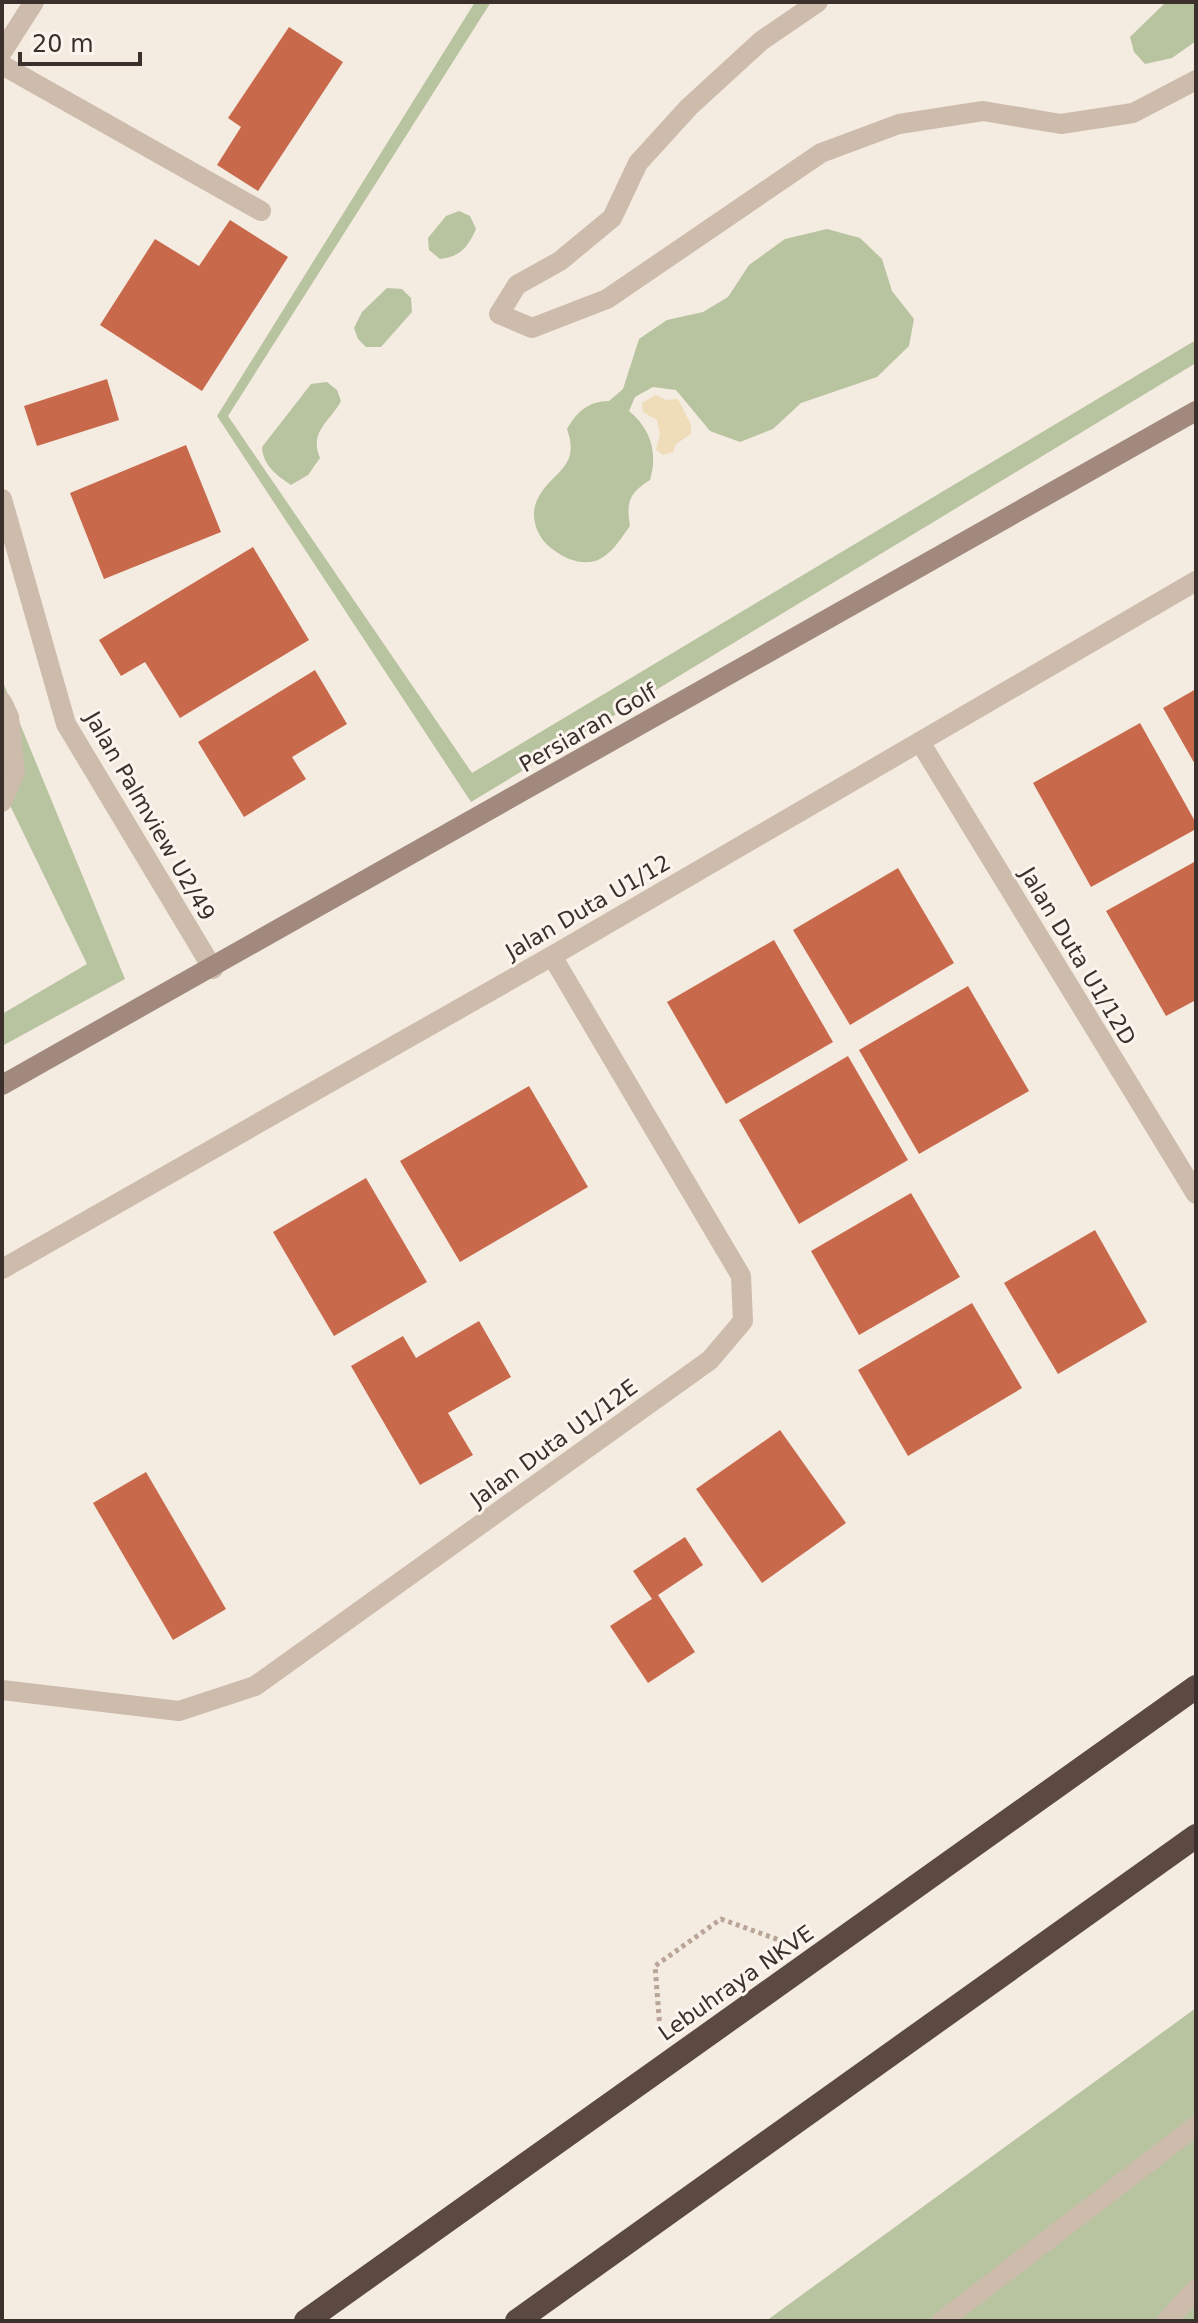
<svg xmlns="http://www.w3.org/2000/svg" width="1198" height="2323" font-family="'DejaVu Sans',sans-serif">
  <rect width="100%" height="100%" fill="#f4ebe1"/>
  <!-- green -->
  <g fill="#b8c4a0">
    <path d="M475,2H491L228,416L472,773L1196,340V363L471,802L217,416Z"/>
    <path d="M1166,2H1196V41L1172,58L1145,64L1134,52L1130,37Z"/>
    <path d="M459,211L470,216L476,229C468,247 460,257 440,259L429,250L428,238L446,216Z"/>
    <path d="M827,229L860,238L882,259L892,291L914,319L909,346L877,377L801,403L773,429L740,442L710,431L676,390L653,387L635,397L629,411C651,429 658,453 650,480C629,493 626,502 630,526C621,538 611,556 595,561C581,565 566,559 555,551C538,540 528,518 538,498C552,471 581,468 567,429C577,412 588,401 609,401L623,389L639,339L667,320L703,312L728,297L749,265L785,239Z"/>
    <path d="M387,288L402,289L411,298L412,312L381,347H366L358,339L354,328L362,312Z"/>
    <path d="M327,382L337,390L341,401C329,423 309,431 320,458L308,475L291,485C276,475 263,465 262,447L311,384Z"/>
    <path d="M2,680L125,979L2,1046V1014L87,964L2,789Z"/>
    <path d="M1196,2008V2321H766Z"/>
  </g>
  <!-- sand -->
  <path fill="#efdcb8" d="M656,395L666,400L678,399L691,425V434L676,444L673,452L663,455L656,450L660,435L657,420L643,412L642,403Z"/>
  <!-- building -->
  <g fill="#c8694b">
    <path d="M289,27L343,62L258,191L217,165L241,127L228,118Z"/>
    <path d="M230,220L288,257L202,391L100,325L155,239L199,266Z"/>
    <path d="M107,379L119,420L37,446L24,406Z"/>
    <path d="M186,445L221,532L104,579L70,493Z"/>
    <path d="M253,547L309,640L180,718L145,662L121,676L99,640Z"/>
    <path d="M315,670L347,724L292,757L306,779L244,817L198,742Z"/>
    <path d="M1196,689V766L1163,708Z"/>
    <path d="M1140,723L1196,823V829L1091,887L1033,783Z"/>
    <path d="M1196,861V1000L1166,1016L1106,911Z"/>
    <path d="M898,868L954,963L850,1025L793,930Z"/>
    <path d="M774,940L833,1042L726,1104L667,1002Z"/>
    <path d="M968,986L1029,1091L919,1154L859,1050Z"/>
    <path d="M848,1056L908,1160L799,1224L739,1120Z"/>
    <path d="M529,1086L588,1187L460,1262L400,1161Z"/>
    <path d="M366,1178L427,1282L334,1336L273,1232Z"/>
    <path d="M911,1193L960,1277L859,1335L811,1251Z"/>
    <path d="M1095,1230L1147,1322L1058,1374L1004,1283Z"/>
    <path d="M972,1303L1022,1388L908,1456L858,1370Z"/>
    <path d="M479,1321L511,1377L448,1413L473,1455L420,1485L351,1366L403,1336L416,1358Z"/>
    <path d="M780,1430L846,1523L762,1583L696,1489Z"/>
    <path d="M146,1472L226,1609L173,1640L93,1503Z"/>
    <path d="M685,1537L703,1565L658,1595L695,1652L648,1683L610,1626L652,1599L633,1571Z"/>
  </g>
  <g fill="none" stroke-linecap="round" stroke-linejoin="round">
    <!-- path -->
    <path stroke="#b9a596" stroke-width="5" stroke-dasharray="4 4" stroke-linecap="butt" d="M660,2029L655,1966L721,1919L782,1941"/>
    <!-- lane -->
    <g stroke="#cdbbac" stroke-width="20">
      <path d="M818,2L761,41L689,107L638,163L612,218L560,261L517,285L499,314L532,328L607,299L821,153L899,124L983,111L1061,124L1133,113L1196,80"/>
      <path d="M2,702L9,717L15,773L2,802"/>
      <path d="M942,2321L1196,2126"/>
      <path d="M1167,2321L1196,2289"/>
    </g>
    <!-- street -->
    <g stroke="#cdbbac" stroke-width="20">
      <path d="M2,52L34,2"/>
      <path d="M2,65L261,211"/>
      <path d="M2,499L66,724L213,969"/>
      <path d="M920,742L1196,1194"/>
      <path d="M2,1269L552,956L1196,581"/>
      <path d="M2,1690L179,1711L255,1686L710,1360L743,1321L741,1276L552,956"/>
    </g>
    <!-- secondary -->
    <path stroke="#a18a7d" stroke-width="20" d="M2,1085L1196,411"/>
    <!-- highway -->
    <g stroke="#5c4a42" stroke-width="24">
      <path d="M306,2321L1196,1687"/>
      <path d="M517,2321L1196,1836"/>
    </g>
  </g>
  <g text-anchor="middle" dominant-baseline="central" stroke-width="6" stroke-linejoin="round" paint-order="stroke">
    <!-- street labels -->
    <g font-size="22" fill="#3b302b" stroke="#fbf5ee">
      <text transform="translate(588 728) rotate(-30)">Persiaran Golf</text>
      <text transform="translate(150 816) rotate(60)">Jalan Palmview U2/49</text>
      <text transform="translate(588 907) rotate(-30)">Jalan Duta U1/12</text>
      <text transform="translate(1078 956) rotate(59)">Jalan Duta U1/12D</text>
      <text transform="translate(554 1443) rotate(-36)">Jalan Duta U1/12E</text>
      <text transform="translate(736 1983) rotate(-35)">Lebuhraya NKVE</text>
    </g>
  </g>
  <!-- border -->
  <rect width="1198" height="2323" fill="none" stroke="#3b302b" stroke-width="8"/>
  <!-- scale -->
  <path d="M20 52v12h120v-12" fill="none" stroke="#3b302b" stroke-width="4"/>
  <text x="32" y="52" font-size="24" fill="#3b302b" stroke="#fbf5ee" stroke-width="6" paint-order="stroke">20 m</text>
</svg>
